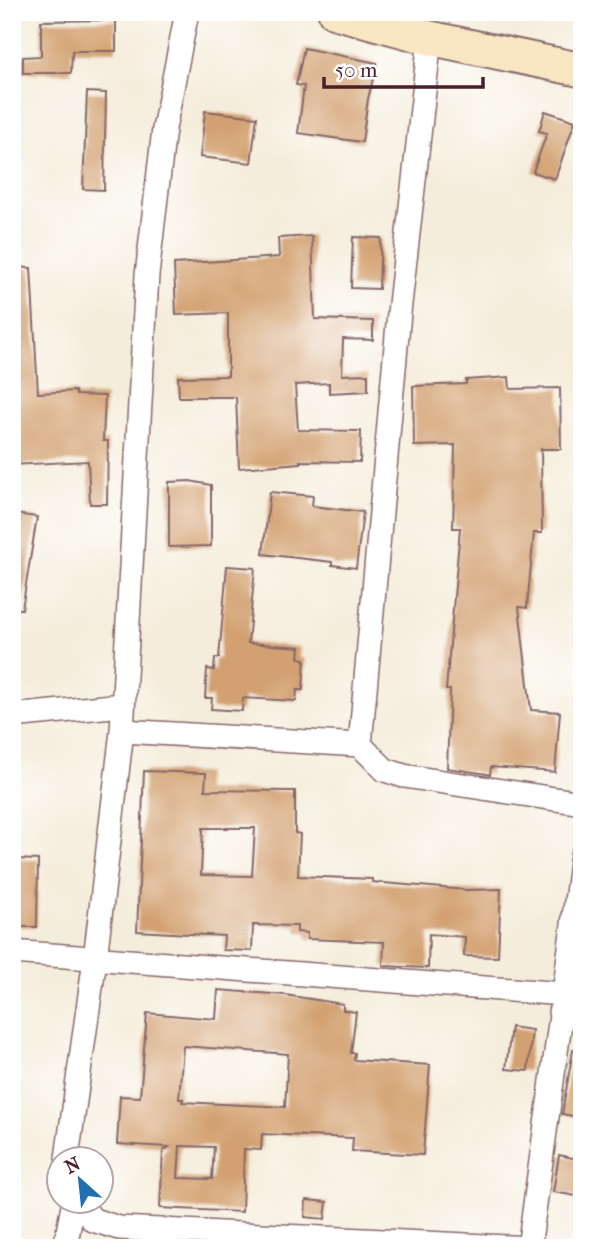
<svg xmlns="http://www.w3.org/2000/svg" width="594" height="1260" font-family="'IM FELL French Canon',serif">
  <rect width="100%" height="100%" fill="#fff"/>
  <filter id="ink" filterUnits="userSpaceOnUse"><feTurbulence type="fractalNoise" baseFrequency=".0143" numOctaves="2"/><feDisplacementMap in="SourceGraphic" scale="14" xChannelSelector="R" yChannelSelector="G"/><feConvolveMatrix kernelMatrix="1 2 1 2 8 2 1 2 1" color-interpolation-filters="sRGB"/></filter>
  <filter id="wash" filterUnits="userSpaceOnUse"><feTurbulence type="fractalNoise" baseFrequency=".00686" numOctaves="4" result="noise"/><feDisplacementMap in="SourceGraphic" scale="28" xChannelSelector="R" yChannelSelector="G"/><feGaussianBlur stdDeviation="1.57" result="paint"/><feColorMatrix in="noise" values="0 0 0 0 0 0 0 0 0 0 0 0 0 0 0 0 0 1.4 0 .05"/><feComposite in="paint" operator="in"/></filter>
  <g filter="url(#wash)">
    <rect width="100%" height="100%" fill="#f5eddb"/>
    <g id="blocks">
      <!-- building -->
      <g fill="#d3a171" fill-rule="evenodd">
        <path d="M116,20V51H72L71,73H23V57L41,56V21Z"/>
        <path d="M304,48L377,63L368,99L362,142L298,133L304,86L296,85Z"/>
        <path d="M87,92L106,93L104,190L83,189Z"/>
        <path d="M205,111L257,117L251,163L200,157Z"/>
        <path d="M545,111L575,121L555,179L533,172L547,133L539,131Z"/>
        <path d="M312,236L315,319L373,321V340L343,339L342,375L368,374V391L329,393V383L295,385L298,430L361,431L360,462L300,461V463L239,468L236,397H179L178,377L228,376V313L176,315L174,264L279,257L278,238Z"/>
        <path d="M353,237L381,238L379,289L351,288Z"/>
        <path d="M12,267L31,268L38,393L75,391L76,395L105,396L103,441H108L107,504H90L88,461L12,465Z"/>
        <path d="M509,377L510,389L560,388L561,449H541L542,533H534L527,608L519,607L531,710L560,712L555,772L491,767L490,775L487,774L447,768L450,690H446L460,528H453L455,445L414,446L413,386L466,384V380Z"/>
        <path d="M190,481L211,485V546L169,547V482Z"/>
        <path d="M270,492L313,496L312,506L363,512L356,568L332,565V562L263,554Z"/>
        <path d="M14,514L37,517L22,609H12Z"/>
        <path d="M227,566L255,568L248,643L300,647L299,658L305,659L303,690H297L296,701L243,698L242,711L211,709L212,698H205L207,669L214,670L215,658H219Z"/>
        <path d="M144,771L206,773L205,790L295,791V833L300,834L298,876L372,879V882L467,890L501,889L498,957L464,956L465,937L429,934L428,968L383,966L384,942L307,939V933L297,932V926L253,925L252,951L223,950L224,936L137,931ZM203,828H255L252,876L201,875Z"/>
        <path d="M15,859L38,860L37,927H15Z"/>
        <path d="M218,990L285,995L343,1004V1010L356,1012L351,1053H355L354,1060L430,1065L423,1155L352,1151L353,1138L262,1134L261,1150L244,1149L242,1212L160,1208L163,1151L169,1147L117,1144L120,1096L140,1097L147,1013L216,1019ZM183,1046L288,1054L285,1107L182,1102L183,1099H179ZM180,1146L214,1147L212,1179L178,1178Z"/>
        <path d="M511,1027L532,1030L528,1071L506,1069Z"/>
        <path d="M573,1050L582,1051V1118L562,1114Z"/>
        <path d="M559,1155L582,1160V1197L553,1192Z"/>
        <path d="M306,1200L327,1202L325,1219L305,1217Z"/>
      </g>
    </g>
  </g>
  <g filter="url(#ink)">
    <use href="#blocks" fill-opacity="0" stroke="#866769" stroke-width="2"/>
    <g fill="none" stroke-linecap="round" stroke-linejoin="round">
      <!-- street casing -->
      <g stroke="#866769" stroke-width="26">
        <g id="street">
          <path d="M12,716L122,705"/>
          <path d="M122,731L360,745L399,313L430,38"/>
          <path d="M360,745L385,770L404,776L582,803"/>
          <path d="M12,952L564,994L582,855"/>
          <path d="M560,1012L582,1015"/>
          <path d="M67,1158L95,959L122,731L147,275L164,129L187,12"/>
          <path d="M76,1200L93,1220L119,1228L530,1248"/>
          <path d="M65,1248L74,1200"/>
          <path d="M529,1248L564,994"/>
        </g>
      </g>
      <!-- secondary casing -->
      <g stroke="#866769" stroke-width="37">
        <path id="secondary" d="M335,12L430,38L582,70"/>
      </g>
      <!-- street -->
      <use href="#street" stroke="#fff" stroke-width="23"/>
      <!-- secondary -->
      <use href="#secondary" stroke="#f9e7c3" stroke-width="33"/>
    </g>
  </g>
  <!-- margin -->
  <rect width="594" height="1260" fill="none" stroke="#fff" stroke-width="42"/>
  <!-- north arrow -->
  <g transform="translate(80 1180) rotate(333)"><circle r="33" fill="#ffffff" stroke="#b7a5aa" stroke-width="2"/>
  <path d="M0-5L12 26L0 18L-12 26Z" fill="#1f6fb2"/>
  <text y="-10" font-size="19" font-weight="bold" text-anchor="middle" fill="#4a1f2b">N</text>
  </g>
  <!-- scale -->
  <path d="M324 77v10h159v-10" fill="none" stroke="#4a1f2b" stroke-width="3.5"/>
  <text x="335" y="77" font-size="21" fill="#4a1f2b" stroke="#ffffff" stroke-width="5" paint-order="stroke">50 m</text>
</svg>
